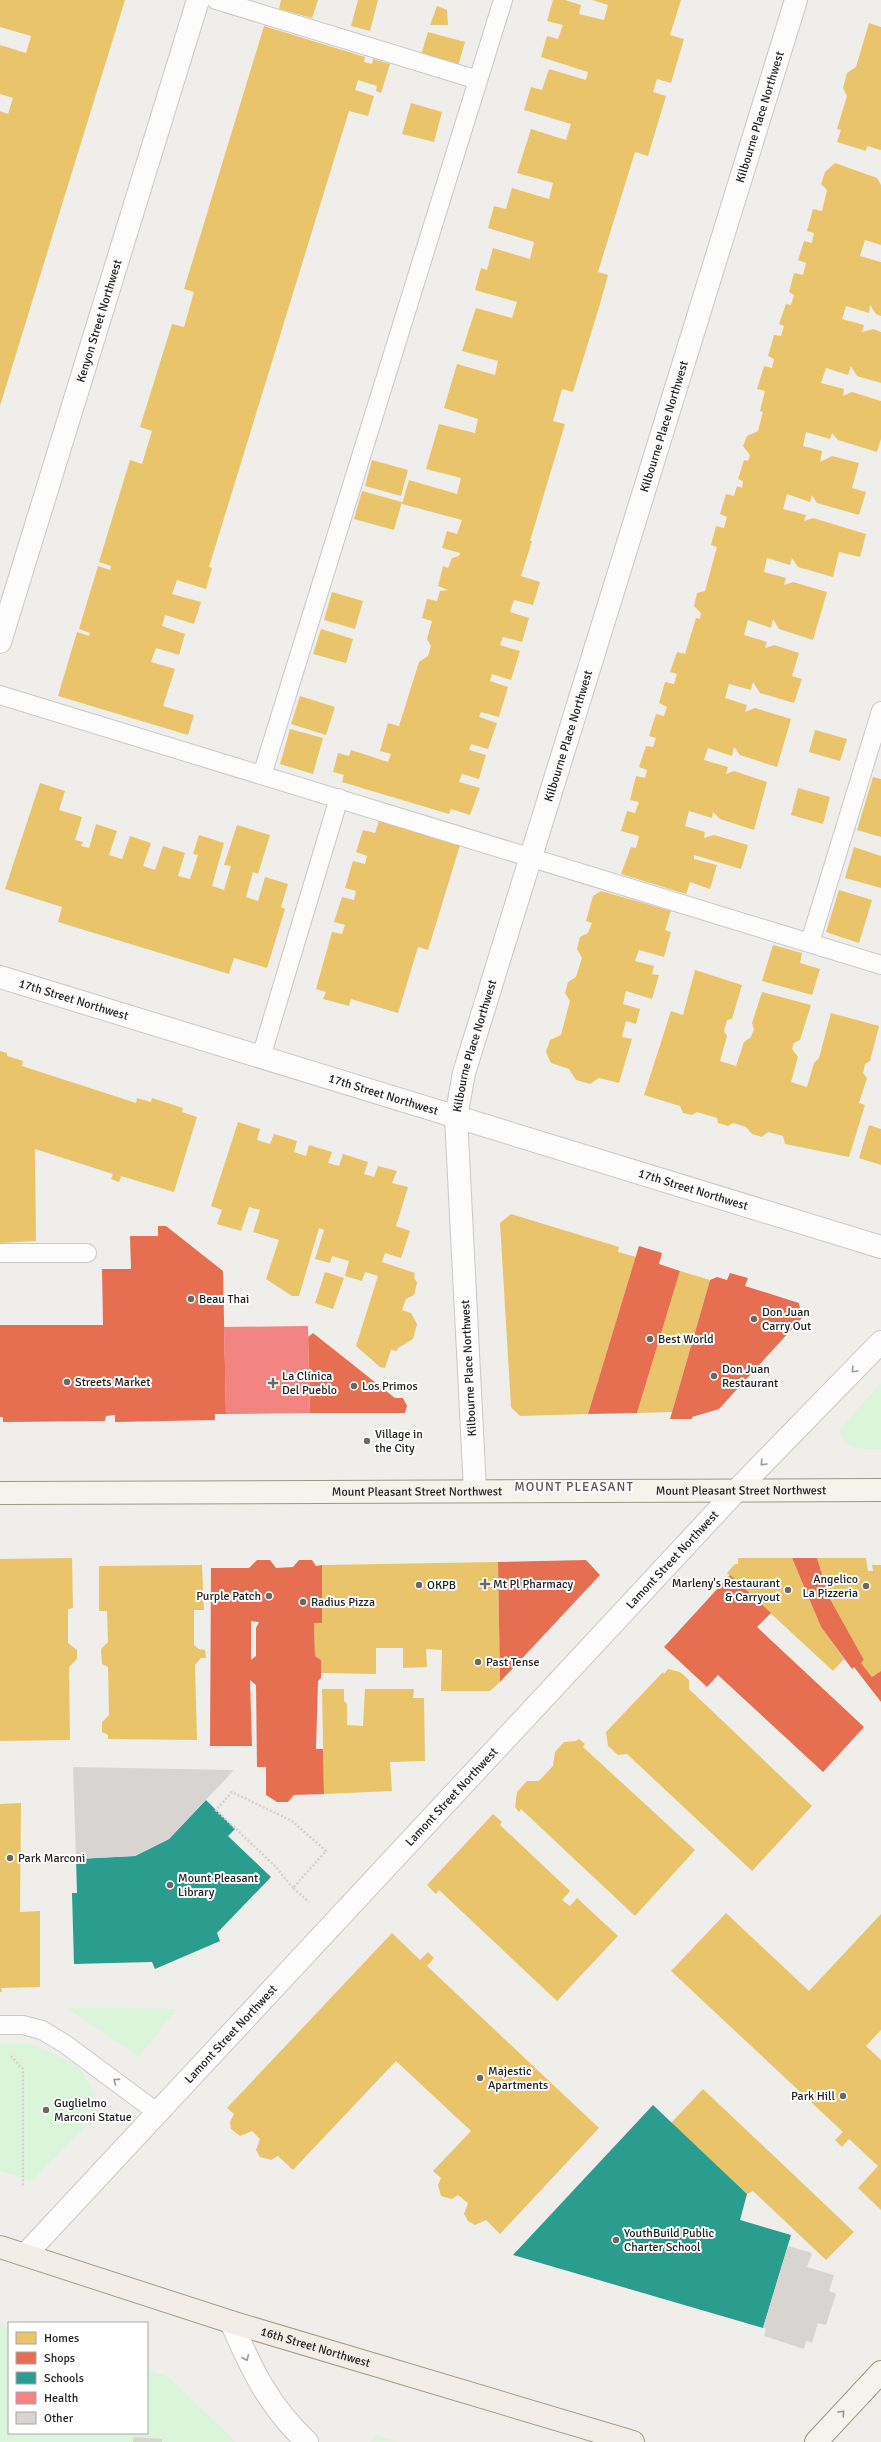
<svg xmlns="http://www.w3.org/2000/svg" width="881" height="2442" font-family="Signika,sans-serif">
  <rect width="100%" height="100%" fill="#f0eeeb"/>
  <!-- park -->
  <g fill="#daf5da">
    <path d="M881,1383V1449C864,1449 840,1452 841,1428Z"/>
    <path d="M66,2007L176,2009L139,2057Z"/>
    <path d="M29,2043L76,2064L94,2092V2117L32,2181L0,2171V2044Z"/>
    <path d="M0,2326L9,2329V2433H147V2370L167,2376L236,2442H0Z"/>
    <path d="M376,2435L398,2442H370Z"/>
  </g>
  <!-- homes -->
  <g fill="#e9c46a">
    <path d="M0,0H125L0,406V111L8,114L13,98L0,94V45L26,53L31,36L0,27Z"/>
    <path d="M281,0H318L312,18L279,9Z"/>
    <path d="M358,0H378L370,31L351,26Z"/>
    <path d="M553,0H565L581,5L579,14L604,20L608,5L592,0H681L670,35L684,39L671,83L657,79L653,92L666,96L648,156L635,152L598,272L608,275L600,304L573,392L562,389L553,421L565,424L530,541H532L521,576L540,582L533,605L514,600L510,612L529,618L522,642L503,637L500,645L520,651L511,680L492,674L490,681L508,687L499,717L481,712L479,717L497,723L488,749L471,744L469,750L486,755L479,779L462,774L459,782L480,788L470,815L451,809L449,814L342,782L344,775L333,772L338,753L349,756L351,750L388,762L391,754L380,751L388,723L399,726L419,662L428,656L431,646L427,639L432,621L422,618L427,599L437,601L440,591L448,590L438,586L443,566L448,568L452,558L459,556L460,553L442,548L447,531L457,534L462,520L402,504L409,480L457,494L461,478L426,469L439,424L475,433L476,428L478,419L444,408L457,364L495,375L498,361L462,351L469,329L476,308L512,318L517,302L475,290L481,268L487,270L493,248L530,259L534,242L488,228L494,206L506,209L512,188L549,199L553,183L517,173L531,129L566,140L571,124L524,110L531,87L542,90L549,69L586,80L588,72L541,57L547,36L558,39L563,25L547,21Z"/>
    <path d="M437,6L447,10L448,25H430Z"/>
    <path d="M869,23L881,27V150L867,146L866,151L837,142L841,130L837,129L847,96L843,88L847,73L856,67Z"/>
    <path d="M264,26L365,57L364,62L372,64L373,59L390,64L381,93L376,91L377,86L358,80L355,90L374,96L368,116L349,111L209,567L212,568L206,589L177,580L172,594L201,602L194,624L165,615L162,626L185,634L179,655L156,648L151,662L175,669L163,706L194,715L188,735L58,696L77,632L89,636L90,633L79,629L98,566L110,570L111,566L99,562L130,460L142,464L152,431L140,427L172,324L184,327L194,292L184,289Z"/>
    <path d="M428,32L465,42L458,66L421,55Z"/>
    <path d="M411,103L442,112L434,142L402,134Z"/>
    <path d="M835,163L877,178L881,185V245L865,240L860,256L881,262V316L876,314L870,305L869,313L846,306L842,319L864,325L862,332L873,329L881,332V383L857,376L851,366L848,375L826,368L821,383L844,389L843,396L852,392L881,401V439L877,452L838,440L832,433L830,439L806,432L803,446L822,451L820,462L832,456L859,463L852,488L866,492L859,515L817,503L812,495L810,502L787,494L783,509L806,515L804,521L813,518L866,534L860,557L839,552L833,577L798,567L792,558L790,565L767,558L764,572L786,578L784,585L793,582L827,592L813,640L779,629L773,619L771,628L748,620L744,635L767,642L765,648L774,645L799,653L792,676L802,679L794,703L760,693L753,682L751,690L729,684L725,698L747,705L745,712L755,708L791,719L777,767L740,755L734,747L732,756L708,748L704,760L728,767L726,774L734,771L767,782L754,830L720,819L713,812L712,818L689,811L685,826L705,832L704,838L714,835L748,845L741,869L694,855V859L717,865L710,889L690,882L686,894L621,874L631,847L636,848L639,836L621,831L627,811L635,813L639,802L630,800L636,776L645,778L647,770L639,767L646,746L653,747L656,738L649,736L656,714L664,716L667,707L659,703L665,682L674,684L677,674L670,672L677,652L685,654L696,618L700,619L701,613L694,606L697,593L705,591L717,547L711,545L716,526L724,528L727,517L720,514L726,494L734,496L737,486L742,488L743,481L738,479L744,460L748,461L750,455L743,446L747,436L758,431L763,412L760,411L765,391L757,389L764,366L772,368L774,359L768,356L774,335L781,336L784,326L779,324L786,304L791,305L794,295L789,292L794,273L803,275L806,263L798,260L804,241L812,243L814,233L807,231L813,209L822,211L827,190L821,184L825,172Z"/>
    <path d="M372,460L408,470L401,496L365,486Z"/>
    <path d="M362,491L402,502L394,530L354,519Z"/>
    <path d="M332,592L363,601L355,629L324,620Z"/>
    <path d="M321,629L353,639L346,663L313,654Z"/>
    <path d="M300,696L335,707L326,735L291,724Z"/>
    <path d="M290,729L323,738L313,774L280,764Z"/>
    <path d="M815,730L847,739L840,761L809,752Z"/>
    <path d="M873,777L881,779V837L857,830Z"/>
    <path d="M40,783L65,791L59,810L82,817L75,840L83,842L81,846L89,848L96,824L117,831L109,855L122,859L130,836L151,843L143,866L155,870L163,846L185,853L178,876L190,879L198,855L193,854L199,835L224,843L212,886L224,890L231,866L224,865L237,825L270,835L258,874L253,872L246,897L258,901L265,877L288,884L281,907L285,909L267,968L234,958L229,974L58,922L62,907L5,889Z"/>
    <path d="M798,788L830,797L823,824L791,815Z"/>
    <path d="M379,821L460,845L428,950L418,947L398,1013L351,999L349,1006L323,999L326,992L316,989L332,932L342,934L345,925L334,922L342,897L354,900L356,891L345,888L353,861L365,864L367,856L356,852L363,830L375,833Z"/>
    <path d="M854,847L881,856V888L845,878Z"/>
    <path d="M839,890L872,900L859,943L826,932Z"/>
    <path d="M601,891L671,911L665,930L671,932L664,957L639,950L635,961L654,966L652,974L659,975L652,999L626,991L623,1004L640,1009L636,1024L626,1021L622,1037L632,1039L619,1083L599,1078L590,1084L576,1080L569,1069L551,1063L546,1052L550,1040L561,1035L570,1001L565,993L568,982L576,977L582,958L577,949L580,937L588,933L592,923L586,921L593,896Z"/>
    <path d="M773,945L802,953L800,963L820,969L812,995L762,981Z"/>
    <path d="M695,970L742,985L732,1019L727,1020L724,1031L727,1036L720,1061L736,1066L744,1042L751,1037L754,1029L752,1023L762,992L811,1005L800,1040L794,1043L792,1049L798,1057L791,1082L797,1084L807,1087L814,1063L819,1058L831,1013L879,1026L870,1061L865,1064L863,1073L867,1078L859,1103L865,1105L849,1157L785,1144L783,1136L768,1132L762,1137L752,1134L746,1127L733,1123L728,1126L718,1123L717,1118L697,1112L692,1115L683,1113L680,1106L644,1095L671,1011L683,1015Z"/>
    <path d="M0,1051L7,1053V1056L23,1061L22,1066L136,1103L137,1098L151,1102L152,1098L183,1108L182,1112L197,1117L174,1192L121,1176L119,1182L111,1179L113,1174L35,1149L36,1241L0,1243Z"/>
    <path d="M238,1122L260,1129L257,1140L270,1144L274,1134L297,1141L294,1152L306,1156L309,1145L332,1152L328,1163L339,1166L343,1154L368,1162L364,1174L374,1177L378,1166L397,1171L392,1183L408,1187L396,1226L410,1231L401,1258L385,1253L382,1262L415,1273L414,1277L417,1283L414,1295L406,1299L402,1310L411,1313L417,1324L413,1339L398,1348L397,1351L391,1350L385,1368L380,1367L356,1346L378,1276L365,1272L362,1281L345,1276L349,1261L332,1256L330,1263L315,1259L324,1230L319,1228L299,1296H292L266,1279L279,1240L253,1232L260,1210L249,1207L241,1231L217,1224L222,1210L211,1206Z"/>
    <path d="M869,1125L881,1129V1165L859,1158Z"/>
    <path d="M511,1214L619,1247L618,1252L636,1257L588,1414L520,1416L511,1407L500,1223Z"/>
    <path d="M680,1271L710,1280L672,1412L637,1413Z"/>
    <path d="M325,1272L344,1278L333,1309L315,1303Z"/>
    <path d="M72,1558L73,1608L68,1609V1643L77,1650V1659L69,1667L70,1740L0,1741V1559Z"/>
    <path d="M738,1558H792L821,1627L844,1659L833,1671L727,1573L735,1564H738Z"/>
    <path d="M817,1558H866L868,1571H873L872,1565H881V1671L872,1677L861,1663L864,1660L829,1597Z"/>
    <path d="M498,1562L500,1682L490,1691H441L442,1650L426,1649L427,1667L403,1668V1648H376V1674L321,1673V1660L315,1656L314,1623H322V1565Z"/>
    <path d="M202,1565L204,1610H194V1645L199,1649L205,1650L206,1658H201L195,1665L197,1740L108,1739V1735L102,1732V1722L109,1715L108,1667L102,1664L101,1649L108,1642L107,1611H99V1566Z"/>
    <path d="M668,1669L680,1672L689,1680V1689L812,1806L752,1871L627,1754L618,1755L608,1746L606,1732L663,1672L664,1674Z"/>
    <path d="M322,1689H344V1701L347,1704V1725L363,1726L365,1689H414L413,1698H424L425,1761L390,1762L392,1791L324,1794Z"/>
    <path d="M579,1739L585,1744L583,1747L695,1850L635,1916L521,1809L519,1812L515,1807L517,1792L527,1781H539L553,1766L555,1752L564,1742L576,1741Z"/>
    <path d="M21,1803L20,1912L40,1911V1987L1,1988L2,1992H0V1804Z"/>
    <path d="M493,1814L502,1822L500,1825L570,1891L562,1900L570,1906L577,1898L618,1936L557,2001L439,1890L436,1894L427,1885Z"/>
    <path d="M726,1913L809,1991L881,1914V2030L866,2046L881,2060V2210L858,2188L878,2166L849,2139L842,2147L835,2140L843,2132L671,1971Z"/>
    <path d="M392,1933L420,1960L428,1952L434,1958L427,1966L599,2128L500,2234L486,2220L475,2225L468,2221L464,2214L468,2203L458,2195L452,2199L441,2196L438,2185L441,2178L433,2171L471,2131L396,2061L293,2170L278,2156L271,2160L260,2157L256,2150L260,2139L252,2131L240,2136L231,2129L230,2122L234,2114L227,2108Z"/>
    <path d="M703,2089L854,2232L826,2260L753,2191L747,2194L671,2123Z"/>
  </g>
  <!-- shops -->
  <g fill="#e76f51" fill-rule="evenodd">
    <path d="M158,1226H166L223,1271L226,1414H215V1420L115,1422V1415L106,1416L105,1421L3,1422V1417H0V1325H103L102,1269H131L130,1236H158Z"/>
    <path d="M639,1246L662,1253L659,1264L680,1271L637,1413L588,1414Z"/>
    <path d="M730,1273L748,1278L745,1286L799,1303L802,1318L719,1409L692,1417V1419H670L710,1280L717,1277L727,1280Z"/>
    <path d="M313,1333L395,1398H403L407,1406L405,1413H310L308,1337Z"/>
    <path d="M792,1558H817L829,1597L864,1660L861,1663L872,1677L881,1671V1702L854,1667L852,1669L821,1627Z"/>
    <path d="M257,1560H270L276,1568L293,1567L299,1560H312L316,1566L322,1565V1623H314L315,1656L321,1660V1678L318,1681L316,1749H323L324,1794L294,1795L288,1802H277L266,1795V1767H257L256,1685L250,1680L252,1746H210L211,1568H249ZM251,1621L259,1622L256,1628V1656L251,1660Z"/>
    <path d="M586,1560L600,1575L500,1682L498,1562Z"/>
    <path d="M730,1575L771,1613L757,1627L864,1727L823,1772L718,1675L707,1687L664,1647Z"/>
  </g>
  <!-- schools -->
  <g fill="#2a9d8f">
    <path d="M206,1800L235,1829L228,1836L271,1877L217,1933L220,1941L155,1969L152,1962L74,1964L72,1893H77L76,1859L135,1856L169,1839Z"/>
    <path d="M653,2105L747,2194L740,2220L791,2235L763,2328L513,2255Z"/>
  </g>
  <!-- health -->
  <path fill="#f28482" d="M308,1326L310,1413L226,1414L224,1327Z"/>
  <!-- building -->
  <g fill="#d7d4d2">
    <path d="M73,1767L234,1770L169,1839L135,1856L76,1859Z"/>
    <path d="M788,2246L812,2253L807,2267L834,2275L829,2291L836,2294L826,2325L818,2323L812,2343L806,2341L804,2349L764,2336L766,2329L763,2328Z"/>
    <path d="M134,2437L162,2439V2442H133Z"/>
  </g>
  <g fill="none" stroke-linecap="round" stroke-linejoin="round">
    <!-- lane casing -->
    <g stroke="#c9c8c7" stroke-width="20">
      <g id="lane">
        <path d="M216,0L478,80"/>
        <path d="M0,695L881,965"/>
        <path d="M262,775L503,0"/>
        <path d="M810,942L881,711"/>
        <path d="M261,1057L339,798"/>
        <path d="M0,1253H87"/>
        <path d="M0,2025H23L42,2030L65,2044L158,2113"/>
      </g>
    </g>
    <!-- street casing -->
    <g stroke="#c9c8c7" stroke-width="24">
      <g id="street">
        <path id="s1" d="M0,642L198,0"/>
        <path id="s2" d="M0,977L881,1247"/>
        <path id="s3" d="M475,1490L456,1117L464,1073L796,0"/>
        <path id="s4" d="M25,2255L737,1490L881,1342"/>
        <path d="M231,2322C252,2370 268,2405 307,2442"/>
      </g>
    </g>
    <!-- secondary casing -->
    <g stroke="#999a82" stroke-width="24">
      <g id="secondary">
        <path id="s5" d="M0,1493L881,1490"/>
        <path d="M816,2442L881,2372"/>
      </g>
    </g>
    <!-- primary casing -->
    <g stroke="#a79c86" stroke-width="24">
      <g id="primary">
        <path id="s6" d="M0,2247L231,2322L633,2442"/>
      </g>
    </g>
    <!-- path -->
    <g stroke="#dccecd" stroke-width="2.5" stroke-dasharray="2 2" stroke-linecap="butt">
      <path d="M293,1888L275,1866L216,1810L232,1792L292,1821L326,1851L293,1888L309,1902"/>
      <path d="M11,2056L23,2069V2187"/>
    </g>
    <!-- lane -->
    <use href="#lane" stroke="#fdfcfc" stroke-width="18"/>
    <!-- street -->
    <use href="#street" stroke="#fdfcfc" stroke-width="22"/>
    <!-- secondary -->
    <use href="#secondary" stroke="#f4f4ed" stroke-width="22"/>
    <!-- primary -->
    <use href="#primary" stroke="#f3ede7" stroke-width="22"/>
  </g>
  <!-- one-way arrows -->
  <defs><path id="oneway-chevron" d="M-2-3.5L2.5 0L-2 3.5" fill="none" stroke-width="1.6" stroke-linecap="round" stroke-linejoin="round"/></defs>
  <g stroke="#9a9a9a">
    <use href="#oneway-chevron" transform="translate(854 1370) rotate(134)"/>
    <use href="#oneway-chevron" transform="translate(763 1463) rotate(134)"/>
    <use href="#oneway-chevron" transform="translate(116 2081) rotate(-144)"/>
    <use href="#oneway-chevron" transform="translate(246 2358) rotate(67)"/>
  </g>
  <use stroke="#969692" href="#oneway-chevron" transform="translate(842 2413) rotate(-47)"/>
  <!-- markers -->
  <g fill="#6a6968" stroke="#fff" stroke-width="1.5">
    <circle cx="191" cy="1299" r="4"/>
    <circle cx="754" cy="1319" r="4"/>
    <circle cx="650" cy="1339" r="4"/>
    <circle cx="714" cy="1376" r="4"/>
    <circle cx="67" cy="1382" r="4"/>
    <path d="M271 1377h4v4h4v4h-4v4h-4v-4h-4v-4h4z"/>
    <circle cx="354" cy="1386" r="4"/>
    <circle cx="367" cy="1441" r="4"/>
    <path d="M483 1578h4v4h4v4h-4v4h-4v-4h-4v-4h4z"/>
    <circle cx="419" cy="1585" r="4"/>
    <circle cx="866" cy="1586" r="4"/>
    <circle cx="788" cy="1590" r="4"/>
    <circle cx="269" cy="1596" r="4"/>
    <circle cx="303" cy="1602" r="4"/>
    <circle cx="478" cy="1662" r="4"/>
    <circle cx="10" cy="1858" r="4"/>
    <circle cx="170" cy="1885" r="4"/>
    <circle cx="480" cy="2078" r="4"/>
    <circle cx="843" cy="2096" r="4"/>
    <circle cx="46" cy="2110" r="4"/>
    <circle cx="616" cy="2240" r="4"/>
  </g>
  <g text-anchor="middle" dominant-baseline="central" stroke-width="4" stroke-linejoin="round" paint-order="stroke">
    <!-- street labels -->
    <g font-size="12" fill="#222" stroke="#fff">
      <text stroke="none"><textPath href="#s3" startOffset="1419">Kilbourne Place Northwest</textPath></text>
      <text stroke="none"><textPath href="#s1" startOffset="336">Kenyon Street Northwest</textPath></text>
      <text stroke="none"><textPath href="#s3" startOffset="1095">Kilbourne Place Northwest</textPath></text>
      <text stroke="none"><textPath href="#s3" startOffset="771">Kilbourne Place Northwest</textPath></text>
      <text stroke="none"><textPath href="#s2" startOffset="77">17th Street Northwest</textPath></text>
      <text stroke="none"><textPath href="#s3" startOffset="447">Kilbourne Place Northwest</textPath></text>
      <text stroke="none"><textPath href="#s2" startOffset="401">17th Street Northwest</textPath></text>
      <text stroke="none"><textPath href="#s2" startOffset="725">17th Street Northwest</textPath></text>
      <text transform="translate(469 1368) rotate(-93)">Kilbourne Place Northwest</text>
      <text stroke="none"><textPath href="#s5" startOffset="741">Mount Pleasant Street Northwest</textPath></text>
      <text stroke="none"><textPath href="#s5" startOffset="417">Mount Pleasant Street Northwest</textPath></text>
      <text stroke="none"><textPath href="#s4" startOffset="950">Lamont Street Northwest</textPath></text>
      <text stroke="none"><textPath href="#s4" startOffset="626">Lamont Street Northwest</textPath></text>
      <text stroke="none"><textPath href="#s4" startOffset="302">Lamont Street Northwest</textPath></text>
      <text stroke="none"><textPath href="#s6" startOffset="331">16th Street Northwest</textPath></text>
    </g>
    <!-- poi labels -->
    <g font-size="12" fill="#222" stroke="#fff" text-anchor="start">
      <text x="199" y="1299">Beau Thai</text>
      <text x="762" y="1312">Don Juan<tspan x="762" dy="14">Carry Out</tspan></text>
      <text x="658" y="1339">Best World</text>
      <text x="722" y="1369">Don Juan<tspan x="722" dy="14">Restaurant</tspan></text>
      <text x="282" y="1376">La Clínica<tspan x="282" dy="14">Del Pueblo</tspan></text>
      <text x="75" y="1382">Streets Market</text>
      <text x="362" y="1386">Los Primos</text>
      <text x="375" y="1434">Village in<tspan x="375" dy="14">the City</tspan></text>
      <text x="858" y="1579" text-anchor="end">Angelico<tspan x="858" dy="14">La Pizzeria</tspan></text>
      <text x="780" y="1583" text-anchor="end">Marleny's Restaurant<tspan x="780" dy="14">&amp; Carryout</tspan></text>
      <text x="493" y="1584">Mt Pl Pharmacy</text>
      <text x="427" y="1585">OKPB</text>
      <text x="261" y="1596" text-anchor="end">Purple Patch</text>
      <text x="311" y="1602">Radius Pizza</text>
      <text x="486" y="1662">Past Tense</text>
      <text x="18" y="1858">Park Marconi</text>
      <text x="178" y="1878">Mount Pleasant<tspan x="178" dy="14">Library</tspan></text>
      <text x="488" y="2071">Majestic<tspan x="488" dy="14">Apartments</tspan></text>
      <text x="835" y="2096" text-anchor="end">Park Hill</text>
      <text x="54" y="2103">Guglielmo<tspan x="54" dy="14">Marconi Statue</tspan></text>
      <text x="624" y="2233">YouthBuild Public<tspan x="624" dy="14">Charter School</tspan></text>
    </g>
    <!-- neighbourhood labels -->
    <g font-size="13" letter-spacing="1" fill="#555" stroke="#fff">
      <text x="574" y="1487">MOUNT PLEASANT</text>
    </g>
  </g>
  <!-- legend -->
  <rect x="8" y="2322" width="140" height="112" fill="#ffffff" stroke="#a7a7a7"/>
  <rect x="16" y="2332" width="20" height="12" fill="#e9c46a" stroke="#a7a7a7"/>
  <text x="44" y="2342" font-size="12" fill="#222222">Homes</text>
  <rect x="16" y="2352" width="20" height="12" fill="#e76f51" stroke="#a7a7a7"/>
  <text x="44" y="2362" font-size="12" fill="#222222">Shops</text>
  <rect x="16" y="2372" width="20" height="12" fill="#2a9d8f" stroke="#a7a7a7"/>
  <text x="44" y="2382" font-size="12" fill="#222222">Schools</text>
  <rect x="16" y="2392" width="20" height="12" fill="#f28482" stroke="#a7a7a7"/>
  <text x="44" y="2402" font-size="12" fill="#222222">Health</text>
  <rect x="16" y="2412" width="20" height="12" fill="#d7d4d2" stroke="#a7a7a7"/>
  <text x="44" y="2422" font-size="12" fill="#222222">Other</text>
</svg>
